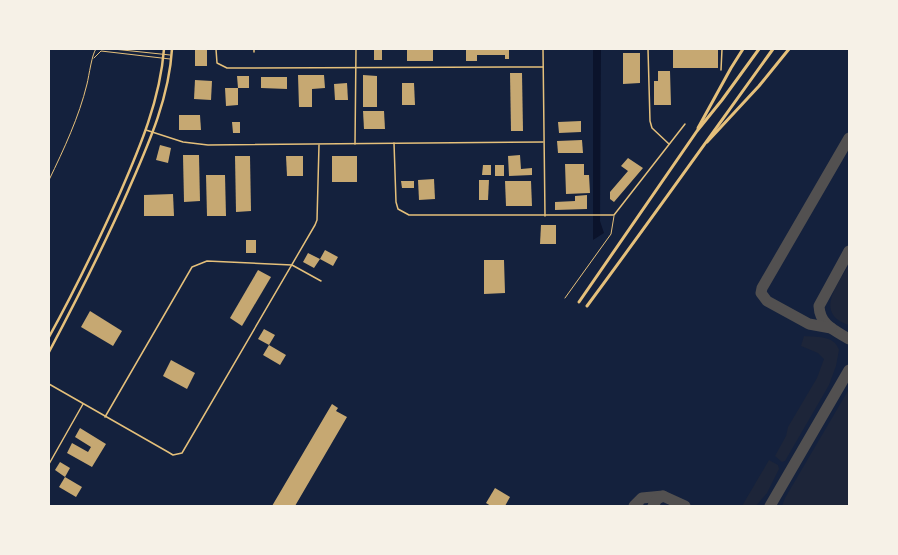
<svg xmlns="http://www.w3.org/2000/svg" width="898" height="555" font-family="Karla,sans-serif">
  <rect width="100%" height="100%" fill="#14213d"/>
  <!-- green -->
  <g fill="#1d2539">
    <path d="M849,265V325C814,314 837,285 849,265Z"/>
    <path d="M804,336C815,337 835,335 839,350L836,366L829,385L785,461L782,462L775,456L786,436L788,427L817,378L824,359L818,353L801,346Z"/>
    <path d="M849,389V506H782L785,498Z"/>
    <path d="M769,460L778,465L779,469L767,493L756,506H742Z"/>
  </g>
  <!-- water -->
  <path fill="#0b132b" d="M593,49H601L600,221L604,233L593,240Z"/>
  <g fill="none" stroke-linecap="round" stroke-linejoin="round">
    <!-- taxiway -->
    <g stroke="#525050" stroke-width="11">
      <path d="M849,251L819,306C820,325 834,330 849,339"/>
      <path d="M831,328L809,324L767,301L761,293L762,288L849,138"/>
      <path d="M634,506L642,498L663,496"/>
      <path d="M653,506L657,499L663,496L685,506"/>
      <path d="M770,506L849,370"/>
    </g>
  </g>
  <!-- building -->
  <g fill="#c6a872">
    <rect x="195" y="49" width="12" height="17"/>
    <rect x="374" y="49" width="8" height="11"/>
    <rect x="407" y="49" width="26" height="12"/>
    <path d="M466,49H509V59H505V55H477V61H466Z"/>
    <rect x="673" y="50" width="45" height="18"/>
    <path d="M623,53H640V83L623,84Z"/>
    <path d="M658,71H670L671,105H654V81H658Z"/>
    <path d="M510,73H522L523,131H511Z"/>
    <path d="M298,75H324L325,88L312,89V107H299Z"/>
    <path d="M363,75L377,76V107H363Z"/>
    <path d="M237,76H249V88H238V105L226,106L225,88H238Z"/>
    <path d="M261,77H287V89L261,88Z"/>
    <path d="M195,80L212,81L211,100L194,99Z"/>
    <path d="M347,83L348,100H335L334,84Z"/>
    <path d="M402,83H414L415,105H402Z"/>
    <path d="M363,111H384L385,129H364Z"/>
    <path d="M179,115H200L201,130H179Z"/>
    <path d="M581,121V132L559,133L558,122Z"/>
    <path d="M232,122H240V133H233Z"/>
    <path d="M582,140L583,153H558L557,141Z"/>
    <path d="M160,145L171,148L168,163L156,160Z"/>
    <path d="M183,155H199L200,201L184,202Z"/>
    <path d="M520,155L521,169L532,168V175L509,176L508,156Z"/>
    <path d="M235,156H250L251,211L236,212Z"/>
    <path d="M286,156H303V176H287Z"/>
    <rect x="332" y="156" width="25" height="26"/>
    <path d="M628,158L643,168L614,202L610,199V192L628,171L621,166Z"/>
    <path d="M565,164H584V175H589L590,193L566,194Z"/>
    <path d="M483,165H491V175H482Z"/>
    <rect x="495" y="165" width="9" height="11"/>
    <path d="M206,175H225L226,216H207Z"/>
    <path d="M434,179L435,199L419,200L418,180Z"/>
    <path d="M479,180H489L488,200H479Z"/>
    <path d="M401,181H414V188H402Z"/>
    <path d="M505,181H531L532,206H506Z"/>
    <path d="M173,194L174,216H144V195Z"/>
    <path d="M587,195V209L555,210V202L575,201V196Z"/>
    <path d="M541,225H556V244H540Z"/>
    <rect x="246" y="240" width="10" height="13"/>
    <path d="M325,250L338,257L333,266L320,259L314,268L303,262L308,253L320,259Z"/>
    <path d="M484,260H504L505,293L484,294Z"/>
    <path d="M258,270L271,277L242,326L230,318Z"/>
    <path d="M90,311L122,331L113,346L81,327Z"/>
    <path d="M264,329L275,335L269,345L258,339Z"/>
    <path d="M269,345L286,355L280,365L263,355Z"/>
    <path d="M171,360L195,373L187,389L163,376Z"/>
    <path d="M332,404L338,408L336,411L347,417L295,506H272Z"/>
    <path d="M80,428L106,444L92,467L67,453L72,443L88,452L91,447L75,437Z"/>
    <path d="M60,462L70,468L65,477L55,470Z"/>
    <path d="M65,477L82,487L76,497L59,487Z"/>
    <path d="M495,488L510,497L505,506H491L486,503Z"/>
  </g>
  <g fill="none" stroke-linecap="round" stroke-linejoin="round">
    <!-- service -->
    <g stroke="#e5c07b" stroke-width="1">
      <path d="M113,49L170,55"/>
      <path d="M94,58L101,51L170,59"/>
      <path d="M49,180C64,149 79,117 87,84C89,76 92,53 96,49"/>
      <path d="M565,298L611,234L614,216"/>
    </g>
    <!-- minor -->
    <g stroke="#e5c07b" stroke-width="1.5">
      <path d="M216,49L217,63L227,68L543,67"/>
      <path d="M254,49V52"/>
      <path d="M543,49L545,216"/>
      <path d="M648,49L650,121L652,128L669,144"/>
      <path d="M721,70L722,49"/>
      <path d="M146,130L183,142L208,145L543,142"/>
      <path d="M394,143L396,202L398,209L409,215H614L685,124"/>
      <path d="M355,144L356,49"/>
      <path d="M49,384L168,452L173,455L182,453L315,225L317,220L319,145"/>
      <path d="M105,417L192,267L207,261L292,265L321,281"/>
      <path d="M49,464L83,404"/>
    </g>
    <!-- secondary -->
    <g stroke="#e5c07b" stroke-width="2.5">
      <path d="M49,337C75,290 98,242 120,193C140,147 160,100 164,49"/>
      <path d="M49,352C77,299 104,246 128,191C148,145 169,99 172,49"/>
    </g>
    <!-- motorway -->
    <g stroke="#e5c07b" stroke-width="3">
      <path d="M698,128L731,68L743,49"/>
      <path d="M707,142L759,86L789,49"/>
      <path d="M579,302L697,131L722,100L759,49"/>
      <path d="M587,306C650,221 711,135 773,49"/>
    </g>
  </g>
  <!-- border -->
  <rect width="898" height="555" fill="none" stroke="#f6f1e7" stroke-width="100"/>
</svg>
